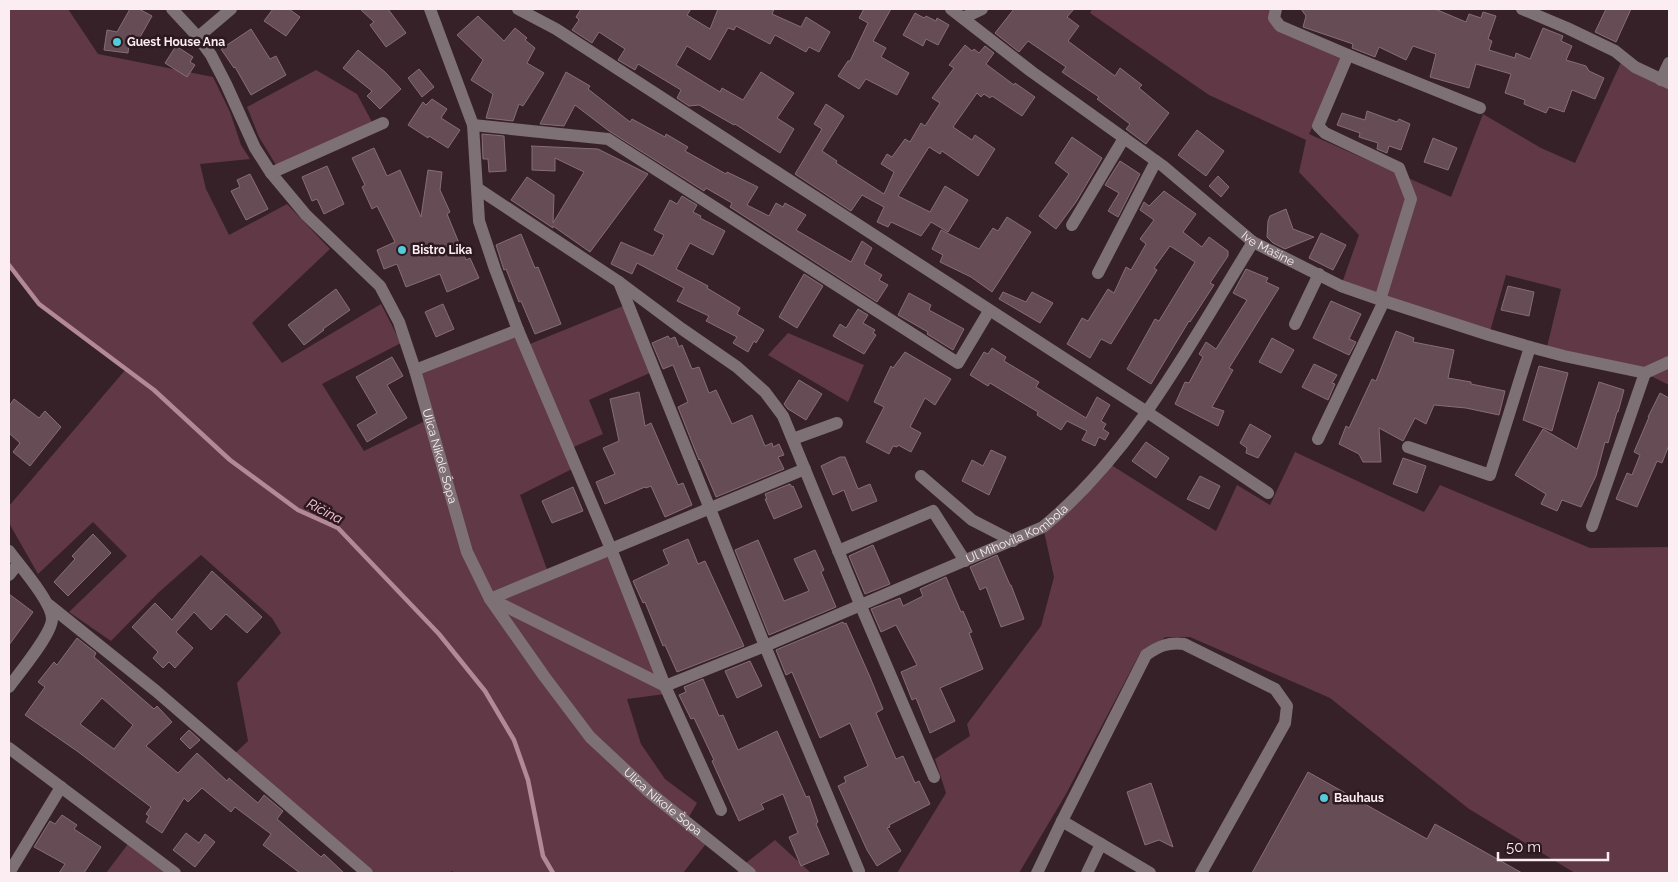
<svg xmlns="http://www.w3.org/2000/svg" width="1678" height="882" font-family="Raleway,sans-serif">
  <rect width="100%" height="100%" fill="#362128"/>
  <!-- green -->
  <g fill="#603846">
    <path d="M9,9H68L98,54L213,77L230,112L241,145L250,159L200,164L206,189L229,235L287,204L330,249L252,323L282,363L381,304L401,343L322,384L364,451L429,419L415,370L518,330L525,346L628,304L654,371L589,400L603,434L569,449L576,467L520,495L549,575L611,549L665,694L627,699L641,744L665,779L697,803L686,822L709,840L683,873H454L452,871L449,873H367L232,756L248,741L237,683L281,633L272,618L201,555L158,593L111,641L69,612L127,556L93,522L38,574L9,523V506L126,369L39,304L9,265Z"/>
    <path d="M1092,9H1276L1274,18L1348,55L1309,134L1451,197L1483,114L1541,148L1575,163L1623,58L1669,83V385L1645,373L1546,351L1561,289L1506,275L1489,335L1341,286L1359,235L1299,172L1306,140L1209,95L1090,13Z"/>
    <path d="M316,70L357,94L372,122L276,165L259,137L247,107Z"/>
    <path d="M788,333L864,365L848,402L768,355Z"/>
    <path d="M1295,452L1424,512L1440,485L1590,548L1669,547V873H1575L1469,809L1330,698L1190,637H1166L1140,653L1066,794L1019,873H897L946,793L935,759L970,736L967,724L1041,626L1054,577L1043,527L1108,463L1216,531L1237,485L1270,505Z"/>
    <path d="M131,840L175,873H106Z"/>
    <path d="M775,840L811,873H736L742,866Z"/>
  </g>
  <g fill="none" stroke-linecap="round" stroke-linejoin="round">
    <!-- stream -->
    <path stroke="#b38998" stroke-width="4.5" d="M9,265L39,304L154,390L230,460L298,510L338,528L439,634L485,691L514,740L528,780L543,856L553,873"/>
  </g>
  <!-- building -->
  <g fill="#664d55" stroke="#876d75" fill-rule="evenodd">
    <path d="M130,9H139L152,16L139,39L130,34L128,53L104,50L107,30L117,32Z"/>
    <path d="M273,9H289L300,17L286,36L264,21Z"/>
    <path d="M360,9H388L406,33L386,47L370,25L374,22Z"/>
    <path d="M581,9H691L687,15L710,29L718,9H774L772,14L801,27L806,17L830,32L819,52L809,47L806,52L775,35L770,44L736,26L734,30L728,28L710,60L687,46L676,65L720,92L722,88L743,100L761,72L794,93L777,118L794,129L780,153L735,124L734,125L699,105L689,106L677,98L681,90L638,64L635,70L618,60L625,49L599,32L592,43L572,30L579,20L576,17Z"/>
    <path d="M864,9H891L873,41L886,48L881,57L909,73L897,95L866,79L859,89L838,76L848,61H850L868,23L859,18Z"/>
    <path d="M1014,9H1074L1067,17L1079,26L1068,41L1115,76L1120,68L1142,85L1139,88L1169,113L1146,144L1126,129L1130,124L1097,99L1099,97L1062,72L1066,67L1028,41L1019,52L995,33Z"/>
    <path d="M1301,9H1435L1466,22L1469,14L1481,18L1483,12L1496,16L1488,39L1492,41L1489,50L1515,58L1516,53L1530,59L1543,28L1563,36L1561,41L1572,46L1566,60L1586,66L1589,71L1604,78L1595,99L1572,90L1564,112L1549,107L1546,113L1524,104L1525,100L1505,93L1511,74L1476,64L1469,88L1430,77L1436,54L1413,46L1406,60L1379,47L1375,57L1352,48L1353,44L1303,27L1306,16Z"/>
    <path d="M1606,9H1631L1616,42L1595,32Z"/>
    <path d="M915,13L924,18L926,16L936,21L937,18L949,25L938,45L926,39L923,46L903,35Z"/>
    <path d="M478,16L504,41L515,28L527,38L525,40L535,48L527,63L544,73L523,106L519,104L513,121L486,118L493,94L471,80L483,60L457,35Z"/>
    <path d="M251,29L270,59L276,56L286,75L251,95L235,67L234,68L221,49Z"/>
    <path d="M965,45L972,51L974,49L979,53L985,46L994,53L986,64L1014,85L1015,83L1035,97L1022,116L992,96L990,98L984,94L981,97L977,93L953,127L972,140L975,135L995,149L978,176L942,151L940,154L929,147L898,196L930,212L945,186L968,200L948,232L931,222L921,236L891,222L888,227L877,222L884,207L862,195L851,211L795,174L822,129L814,124L826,104L844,116L822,151L837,161L836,163L884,194L894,172L881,164L887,154L892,157L905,139L910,142L921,123L925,126L940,103L932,98L954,68L949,65Z"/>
    <path d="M176,46L193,57L190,62L195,65L187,77L165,63Z"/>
    <path d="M358,50L385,72L401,89L380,109L367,96L372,91L343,68Z"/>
    <path d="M419,69L434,87L422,97L408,78Z"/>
    <path d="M566,72L590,86L588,89L630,122L632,119L665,137L666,134L688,147L685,151L726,174L727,172L758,187L747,205L769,216L776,203L783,207L785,203L806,215L796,230L851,262L862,241L872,248L864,264L882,275L879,280L888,285L877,302L730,207L732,203L706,188L704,191L609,131L575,105L564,126L540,124Z"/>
    <path d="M432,99L447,109L441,118L460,130L448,148L429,136L428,138L408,125L423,102L426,105Z"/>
    <path d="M1367,111L1397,122L1399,119L1410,124L1401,150L1389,146L1387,153L1377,149L1378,143L1359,137L1360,133L1337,125L1342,113L1365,120Z"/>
    <path d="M1197,130L1224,151L1206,176L1178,155Z"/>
    <path d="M482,134L504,136L506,171L489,172L488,159H483Z"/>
    <path d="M1072,137L1102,158L1076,202L1056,229L1039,216L1069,174L1055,163Z"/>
    <path d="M1433,138L1457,148L1448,170L1424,162Z"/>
    <path d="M531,146L598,149L648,174L590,252L553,226V228L511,200L527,177L554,195L553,223L584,172L555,158V171L532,170V147Z"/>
    <path d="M374,148L387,176L400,170L421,217L428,170L442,172L440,190L450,212L447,214L466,260L470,258L479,278L447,292L440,274L406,287L397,264L384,269L377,250L395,242L377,206L372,209L362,187L365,185L352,158Z"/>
    <path d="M1120,161L1140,174L1118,217L1108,211L1119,193L1105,185Z"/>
    <path d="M327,166L344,204L324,214L317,199L312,201L302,177Z"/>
    <path d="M250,174L268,209L246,220L231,191L240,187L237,180Z"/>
    <path d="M1218,176L1229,187L1221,197L1209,186Z"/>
    <path d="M1164,191L1196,214L1183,232L1202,247L1209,237L1228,251V256L1210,283L1214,285L1190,322L1189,321L1151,384L1127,369L1155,319L1159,321L1195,262L1170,246L1154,268L1157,270L1111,344L1101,339L1090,358L1067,344L1082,318L1088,321L1108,289L1114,293L1126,267L1131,270L1146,244L1140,239L1154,220L1140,210L1144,202L1149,206Z"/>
    <path d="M682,196L697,205L693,212L701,216L700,218L725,231L713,255L690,243L676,269L708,286L707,288L740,308L737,314L764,330L756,343L754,341L748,352L733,343L737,337L706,321L709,316L677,301L684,288L637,263L632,274L611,264L621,242L653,256L664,235L654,230L670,200L677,204Z"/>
    <path d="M1286,209L1293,229L1314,237L1285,249L1273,243L1267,237L1268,221L1270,216Z"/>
    <path d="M1007,217L1031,232L992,292L971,277L940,262L943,255L932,249L941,230L979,249L993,228L998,231Z"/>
    <path d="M1321,233L1346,245L1333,270L1309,258Z"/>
    <path d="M521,234L535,268L538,267L561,324L535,334L521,301L519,302L506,269L504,270L496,245Z"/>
    <path d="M1246,269L1268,278L1266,282L1279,288L1229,368L1233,370L1212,407L1224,411L1218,426L1175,404L1185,382L1189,383L1203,357L1199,354L1206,342L1216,349L1247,300L1233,293Z"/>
    <path d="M804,274L823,286L797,328L779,317Z"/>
    <path d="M1508,286L1534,292L1529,316L1501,310Z"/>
    <path d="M336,289L350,310L323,329L324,330L304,345L288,325Z"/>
    <path d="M1003,292L1026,302L1032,292L1053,303L1040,323L999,299Z"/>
    <path d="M909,293L931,305L929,310L964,329L953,350L927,334L928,332L898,315Z"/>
    <path d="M1331,301L1361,314L1349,339L1356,342L1349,355L1313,338Z"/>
    <path d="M443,304L454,329L436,337L425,312Z"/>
    <path d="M858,309L868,315L863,323L875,330L873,333L876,335L864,354L833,336L840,324L846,328Z"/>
    <path d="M1396,331L1414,338L1413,342L1454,350L1448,378L1471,382V384L1505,391L1499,415L1466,408L1434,405L1426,424L1415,418L1403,441L1379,428L1381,462H1363L1359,454L1339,444L1346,426L1349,428L1372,379L1376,381Z"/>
    <path d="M668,336L670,339L675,337L679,347L682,345L692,369L699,367L709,393L716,390L732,424L752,415L765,446L772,443L773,447L779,444L784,455L778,457L784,469L716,497L700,459L699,460L678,407L688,402L673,365L663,369L652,343Z"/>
    <path d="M1272,338L1294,350L1281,373L1259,362Z"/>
    <path d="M992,348L1006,357L1004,361L1039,382L1036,387L1086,418L1097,397L1110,405L1101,421L1106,424L1103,429L1109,433L1105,440L1099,437L1095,446L1082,440L1087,431L1067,421L1061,430L1037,415L1038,412L990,383L988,386L970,375L984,352L988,354Z"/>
    <path d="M905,352L951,379L935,405L925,398L910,427L921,433L911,452L898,445L897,447L893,446L889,454L866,442L884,407L874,402L891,366L893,368Z"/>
    <path d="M392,357L403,376L387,385L407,418L367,442L357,425L377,413L356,377Z"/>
    <path d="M1314,364L1337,375L1332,383L1335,384L1328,400L1302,387Z"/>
    <path d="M1539,366L1568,373L1552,431L1523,420Z"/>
    <path d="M799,380L822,394L806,420L788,409L784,404Z"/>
    <path d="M1599,382L1624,390L1618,412H1617L1608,443L1605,442L1596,476L1581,507L1562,500L1557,511L1541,504L1546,494L1515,475L1543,429L1577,449Z"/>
    <path d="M639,392L645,426L651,423L678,485L683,483L692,505L665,517L651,486L646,488L645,487L605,504L596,482L615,474L603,448L619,441L610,399Z"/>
    <path d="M1660,393L1669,398V445L1662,463L1657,461L1637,507L1616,499L1627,473L1632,475L1640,455L1634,452L1649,417H1648Z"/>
    <path d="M14,399L39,418L45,411L61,427L30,466L13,452L20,443L9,433V406Z"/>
    <path d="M1250,424L1271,436L1258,458L1246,453L1247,448L1240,443Z"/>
    <path d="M1146,442L1169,458L1156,478L1132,461Z"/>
    <path d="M991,450L1006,457L989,495L962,481L972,460L983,466Z"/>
    <path d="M840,457H845L858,489L870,484L877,501L852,511L844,490L833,495L821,466Z"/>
    <path d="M1403,458L1426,466L1417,493L1393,484Z"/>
    <path d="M1200,476L1220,486L1209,509L1187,499Z"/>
    <path d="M790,484L792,487L793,486L802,507L774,519L765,499H767L765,494Z"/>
    <path d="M573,487L583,511L552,523L542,501Z"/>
    <path d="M93,534L111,553L68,596L54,582L75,559L72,556Z"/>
    <path d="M688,539L698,564L705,561L744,646L677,672L665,645L663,646L645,602L643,603L633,581L669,564L663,550Z"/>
    <path d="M758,540L784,601L809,591L794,559L815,550L824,570L821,572L836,607L769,635L735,550Z"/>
    <path d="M873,545L890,584L865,594L849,556Z"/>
    <path d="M997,555L1010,585H1011L1024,619L1001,627L986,587L980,590L970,567Z"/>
    <path d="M212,571L262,617L247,633L226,614L211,630L194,612L176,632L193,648L175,668L169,662L163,668L153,658L158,652L132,627L155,603L172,620Z"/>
    <path d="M946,577L961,612L963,611L972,632L969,633L983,669L940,688L955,721L930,733L916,698L912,700L901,672L917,665L896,625L881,632L871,609L900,598L903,606L923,596L920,589Z"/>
    <path d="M9,594L33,612L9,645Z"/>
    <path d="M843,622L844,624L846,623L870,677L883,709L876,713L896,759L903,756L915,783L919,781L930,804L889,825L890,827L887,828L901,851L877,866L867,850L838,786L846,782L844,777L868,766L850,723L820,738L792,672L786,675L776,650Z"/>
    <path d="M77,638L96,653L94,657L154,709L157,706L172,722L146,746L178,773L197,753L227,781L229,778L258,803L264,795L283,811L277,819L321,857L324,854L344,873H300L263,845L271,834L235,807L231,812L202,788L188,802L184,798L162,833L146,822L149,816L146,814L151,807L77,751L25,715L45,687L38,682L54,662L57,665ZM102,698L133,725L114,749L80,724Z"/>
    <path d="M750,661L762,686L737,698L725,671Z"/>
    <path d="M703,679L719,716L723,715L738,750L777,731L806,797L809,796L818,822L816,824L829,854L801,866L789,837L798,833L783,794L761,804L764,809L739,821L712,761L714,760L694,718L691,719L679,695L686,692L684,687Z"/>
    <path d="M189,730L200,740L190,749L180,739Z"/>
    <path d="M1308,772L1427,839L1435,824L1522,873H1252Z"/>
    <path d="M1151,783L1173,847L1159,840L1145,845L1127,792Z"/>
    <path d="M62,815L77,825L74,829L101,847L84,873H59L65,864L34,847L50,821L55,824Z"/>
    <path d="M186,833L199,843L205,834L215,842L195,867L173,850Z"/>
  </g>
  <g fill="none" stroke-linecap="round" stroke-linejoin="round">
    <!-- minor -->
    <g stroke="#7d7175" stroke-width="12">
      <path id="s1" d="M172,9L198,37L211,55L226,84L255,148L271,173L306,215L380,286L399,322L415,370L467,552L490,599L544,676L590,737L649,792L750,873"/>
      <path d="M430,9L473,125L479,221L495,269L518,330L611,549L665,686L721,810"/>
      <path d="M518,9L556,29L1147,412L1268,493"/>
      <path id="s2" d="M951,9L1032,72L1163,166L1253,242L1341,286L1384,301L1489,335L1530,347L1564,356L1645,373"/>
      <path d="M1276,9L1274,18L1280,26L1348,55L1318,126L1325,133L1399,168L1411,199L1380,300"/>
      <path d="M1522,9L1567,28L1615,51L1635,67L1669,83"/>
      <path d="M963,18L982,9"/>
      <path d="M198,37L231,9"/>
      <path d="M1348,55L1480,108"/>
      <path d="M1661,80L1669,63"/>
      <path d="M473,125L608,139L958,363L989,311"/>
      <path d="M271,173L383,123"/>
      <path d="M477,188L619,282L682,329L737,367L765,392L783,416L860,604L934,777"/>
      <path d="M1072,225L1124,138"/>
      <path d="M1098,273L1156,161"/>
      <path d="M619,282L765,646L859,871"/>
      <path d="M1295,324L1319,274"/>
      <path d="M415,370L518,330"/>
      <path d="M1645,373L1669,362"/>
      <path d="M793,439L837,423"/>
      <path d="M1318,439L1384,301"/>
      <path d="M1408,447L1490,475L1530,347"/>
      <path d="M921,476L972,520L1013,541"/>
      <path d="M1592,526L1645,373"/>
      <path d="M9,551C19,565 52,602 52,619C52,634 19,673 9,687"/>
      <path d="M838,551L933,511L965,561"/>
      <path d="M9,575L18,564"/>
      <path d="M490,599L805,469"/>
      <path d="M491,599L665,686"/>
      <path d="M49,605L156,691L367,873"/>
      <path id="s3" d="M665,686L765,646L1043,527C1135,451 1191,342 1253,242"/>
      <path d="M9,748L175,873"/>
      <path d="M1062,821L1150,873"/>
      <path d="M9,873L61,787"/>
      <path d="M1037,873L1062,821L1146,655C1159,646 1168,642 1184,644L1275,689L1287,706L1285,723L1201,873"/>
      <path d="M1087,873L1101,844"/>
    </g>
  </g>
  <!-- markers -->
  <g fill="#53cbdb" stroke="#2c181f" stroke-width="2">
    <circle cx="117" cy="42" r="5"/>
    <circle cx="402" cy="250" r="5"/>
    <circle cx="1324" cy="798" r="5"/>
  </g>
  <g text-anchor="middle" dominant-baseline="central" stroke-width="5" stroke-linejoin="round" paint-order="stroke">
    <!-- poi labels -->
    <g font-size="12" font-weight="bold" fill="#fcedf2" stroke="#2c181f" text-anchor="start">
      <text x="127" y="42">Guest House Ana</text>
      <text x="412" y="250">Bistro Lika</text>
      <text x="1334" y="798">Bauhaus</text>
    </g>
    <!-- street labels -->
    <g font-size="12" fill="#fcedf2" stroke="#2c181f">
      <text stroke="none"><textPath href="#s2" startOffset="398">Ive Mašine</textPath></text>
      <text stroke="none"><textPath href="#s1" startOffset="531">Ulica Nikole Šopa</textPath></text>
      <text stroke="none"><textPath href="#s3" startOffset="384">Ul Mihovila Kombola</textPath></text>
      <text stroke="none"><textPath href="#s1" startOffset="951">Ulica Nikole Šopa</textPath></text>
    </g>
    <!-- water labels -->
    <g font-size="14" font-style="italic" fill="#fac7d7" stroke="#2c181f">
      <text transform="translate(325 511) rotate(27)">Ričina</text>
    </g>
  </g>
  <!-- border -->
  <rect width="1678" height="882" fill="none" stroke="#fcedf2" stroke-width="20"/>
  <!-- scale -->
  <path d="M1498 852v8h110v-8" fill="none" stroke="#fcedf2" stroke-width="2.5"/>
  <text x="1506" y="852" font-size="15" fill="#fcedf2" stroke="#2c181f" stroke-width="4" paint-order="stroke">50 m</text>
</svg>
